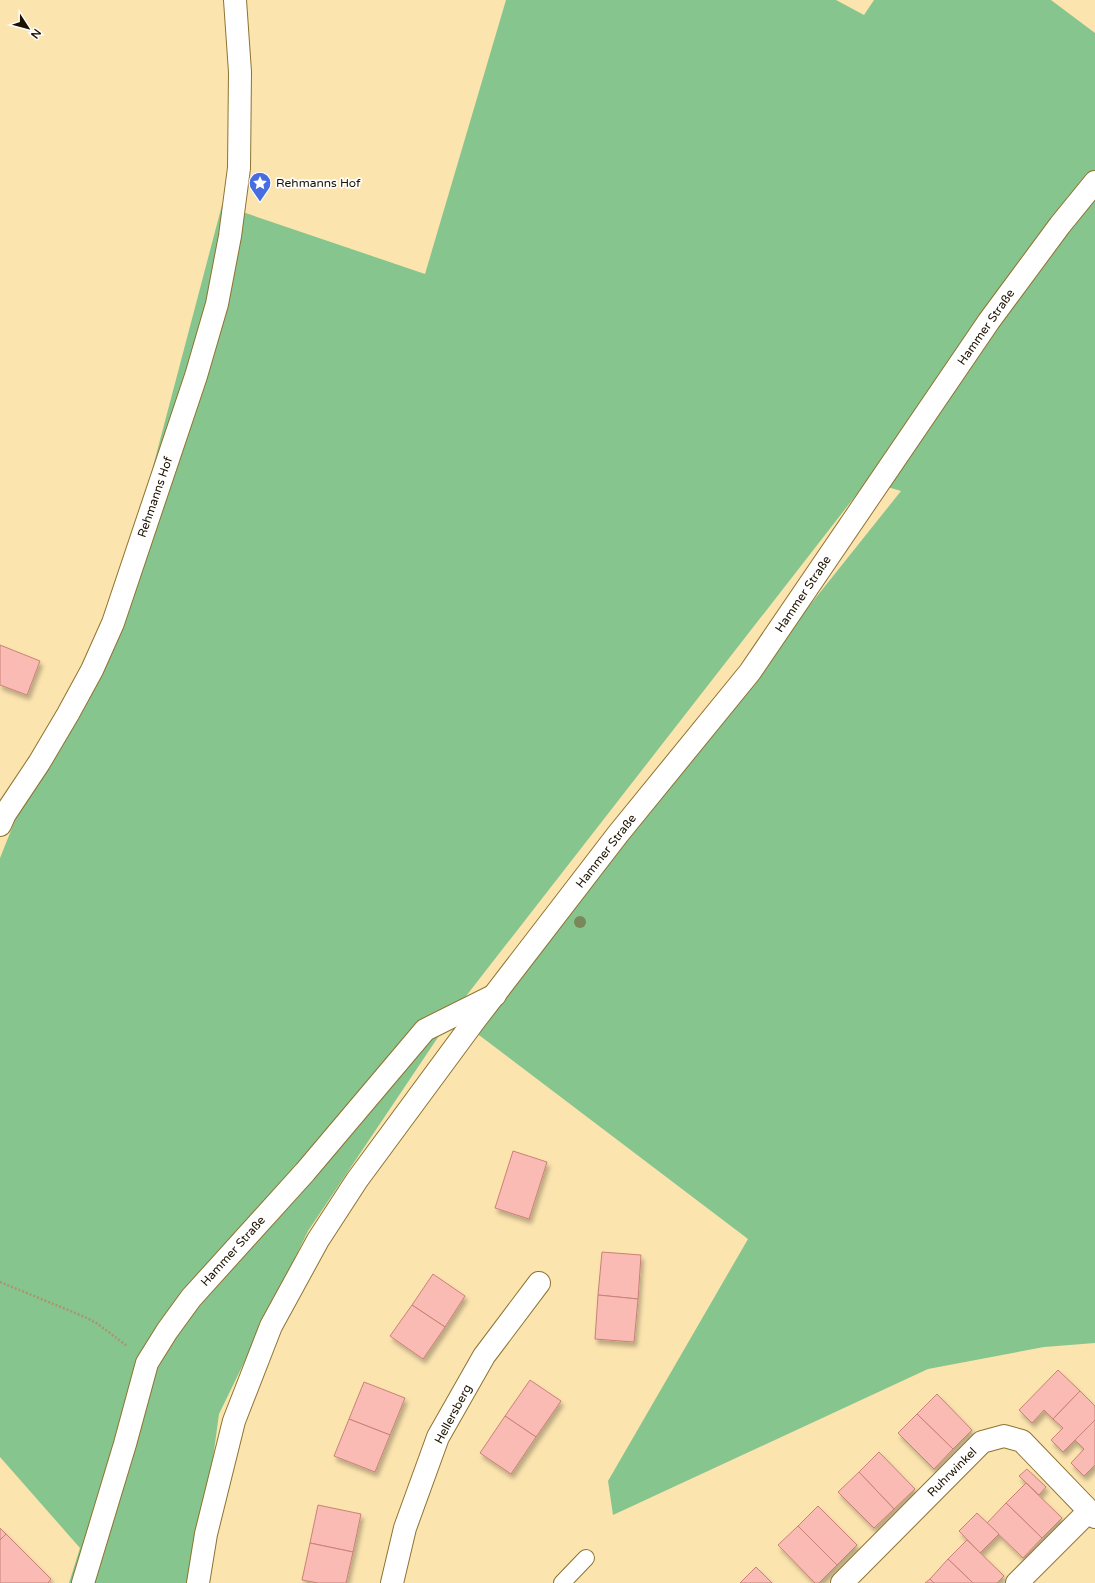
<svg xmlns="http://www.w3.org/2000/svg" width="1095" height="1583" font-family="'Varela Round',sans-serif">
  <defs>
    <filter id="shadow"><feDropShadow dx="2.5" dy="4.5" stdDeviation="2" flood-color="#0004"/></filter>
  </defs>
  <rect width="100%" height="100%" fill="#fce4af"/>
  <!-- green -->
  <path fill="#87c58e" d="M506,0H836L864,15L874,0H1051L1095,33V1343L1044,1347L928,1369L613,1515L608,1481L748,1239L471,1029L901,491L867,481L463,1000L308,1231L219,1414L196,1583H69L80,1548L0,1457V858L18,813L116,607L222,205L425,274Z"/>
  <!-- building -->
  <g fill="#f9bbb3" stroke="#c98178" filter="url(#shadow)">
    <path d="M0,645L40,661L27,695L0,685Z"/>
    <path d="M513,1151L547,1162L529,1219L495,1208Z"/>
    <path d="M602,1252L641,1255L638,1299L598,1295Z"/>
    <path d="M433,1274L465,1296L445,1327L412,1305Z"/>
    <path d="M598,1295L638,1299L634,1342L595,1339Z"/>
    <path d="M412,1305L445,1327L423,1359L390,1336Z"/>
    <path d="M1058,1370L1080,1391L1053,1419L1044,1410L1032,1423L1019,1410Z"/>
    <path d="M530,1380L561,1401L536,1437L505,1416Z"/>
    <path d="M364,1382L405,1398L390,1435L349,1419Z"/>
    <path d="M1080,1391L1095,1406V1420L1063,1452L1051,1440L1063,1428L1053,1419Z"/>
    <path d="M937,1394L972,1430L953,1449L917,1414Z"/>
    <path d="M917,1414L953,1449L934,1469L898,1433Z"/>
    <path d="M505,1416L536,1437L511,1474L480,1453Z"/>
    <path d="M349,1419L390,1435L375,1472L334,1456Z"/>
    <path d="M1095,1420V1465L1084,1476L1071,1463L1084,1449L1075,1440Z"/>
    <path d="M879,1452L915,1489L894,1509L859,1472Z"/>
    <path d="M1027,1469L1046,1487L1039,1495L1019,1476Z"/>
    <path d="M859,1472L894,1509L874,1528L838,1492Z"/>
    <path d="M1026,1483L1062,1518L1042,1538L1006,1503Z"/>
    <path d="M1006,1503L1042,1538L1023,1558L987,1523Z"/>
    <path d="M318,1505L361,1514L353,1552L310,1543Z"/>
    <path d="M818,1506L857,1545L837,1565L798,1526Z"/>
    <path d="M977,1513L999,1534L980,1553L959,1531Z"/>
    <path d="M798,1526L837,1565L819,1583H815L778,1545Z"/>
    <path d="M0,1528L6,1534L0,1540Z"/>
    <path d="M6,1534L51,1579L48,1583H0V1540Z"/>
    <path d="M967,1540L1004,1576L997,1583H973L948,1559Z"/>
    <path d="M310,1543L353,1552L346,1583H318L302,1580Z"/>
    <path d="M948,1559L973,1583H934L930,1579Z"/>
    <path d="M756,1567L772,1583H740Z"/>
    <path d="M930,1579L934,1583H925Z"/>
  </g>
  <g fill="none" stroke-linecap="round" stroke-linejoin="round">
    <!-- lane casing -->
    <g stroke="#8d7330" stroke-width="18">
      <path id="lane" d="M562,1583L586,1558"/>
    </g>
    <!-- street casing -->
    <g stroke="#8d7330" stroke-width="24">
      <g id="street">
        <path d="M0,825L5,814L39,763L68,714L92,670L113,623L196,376L217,304L230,236L239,168L240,72L235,0"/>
        <path d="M83,1583L125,1444L147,1363L167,1331L191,1298L305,1172L425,1030L495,995"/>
        <path d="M392,1583L405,1528L438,1437L484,1356L539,1283"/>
        <path d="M842,1583L982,1442L1004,1436L1022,1441L1095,1517"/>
        <path d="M1017,1583L1089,1511"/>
      </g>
    </g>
    <!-- secondary casing -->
    <g stroke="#8d7330" stroke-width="24">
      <path id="secondary" d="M198,1583L206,1534L234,1421L271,1326L318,1240L357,1180L475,1020L618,834L750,672L989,321L1060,225L1095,182"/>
    </g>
    <!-- path -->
    <path stroke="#a9956e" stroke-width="2.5" stroke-dasharray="2 2" stroke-linecap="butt" d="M0,1282L85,1317L98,1324L127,1346"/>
    <!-- lane -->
    <use href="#lane" stroke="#fff" stroke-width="16"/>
    <!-- street -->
    <use href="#street" stroke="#fff" stroke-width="22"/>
    <!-- secondary -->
    <use href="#secondary" stroke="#fff" stroke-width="22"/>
  </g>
  <!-- trees -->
  <circle fill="#79885b" cx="580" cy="922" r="6"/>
  <!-- icons -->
  <defs>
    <g id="sight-pin" transform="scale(1.15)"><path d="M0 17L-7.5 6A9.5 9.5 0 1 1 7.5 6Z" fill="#486de0" stroke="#fff"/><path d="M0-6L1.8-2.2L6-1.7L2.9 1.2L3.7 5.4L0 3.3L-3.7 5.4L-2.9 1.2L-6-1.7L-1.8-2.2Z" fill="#fff"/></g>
  </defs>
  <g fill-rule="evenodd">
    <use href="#sight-pin" x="260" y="183"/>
  </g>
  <g text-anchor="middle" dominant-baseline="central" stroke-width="3.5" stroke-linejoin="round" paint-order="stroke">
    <!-- poi labels -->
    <g font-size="12" fill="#1d1200" stroke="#fff" text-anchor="start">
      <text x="276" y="183">Rehmanns Hof</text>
    </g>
    <!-- street labels -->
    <g font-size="12" fill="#1d1200" stroke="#fff">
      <text transform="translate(986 327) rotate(-55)">Hammer Straße</text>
      <text transform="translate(155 497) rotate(-71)">Rehmanns Hof</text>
      <text transform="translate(803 594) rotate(-56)">Hammer Straße</text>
      <text transform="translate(606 851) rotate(-52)">Hammer Straße</text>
      <text transform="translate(233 1251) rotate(-48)">Hammer Straße</text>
      <text transform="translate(453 1414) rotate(-62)">Hellersberg</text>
      <text transform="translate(952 1472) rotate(-45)">Ruhrwinkel</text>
    </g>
  </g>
  <!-- north arrow -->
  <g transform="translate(28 28) rotate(126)" stroke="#ffffff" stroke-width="3" paint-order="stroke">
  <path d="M0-3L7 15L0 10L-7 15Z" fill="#1d1200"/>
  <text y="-6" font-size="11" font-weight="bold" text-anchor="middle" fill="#1d1200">N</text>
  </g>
</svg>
